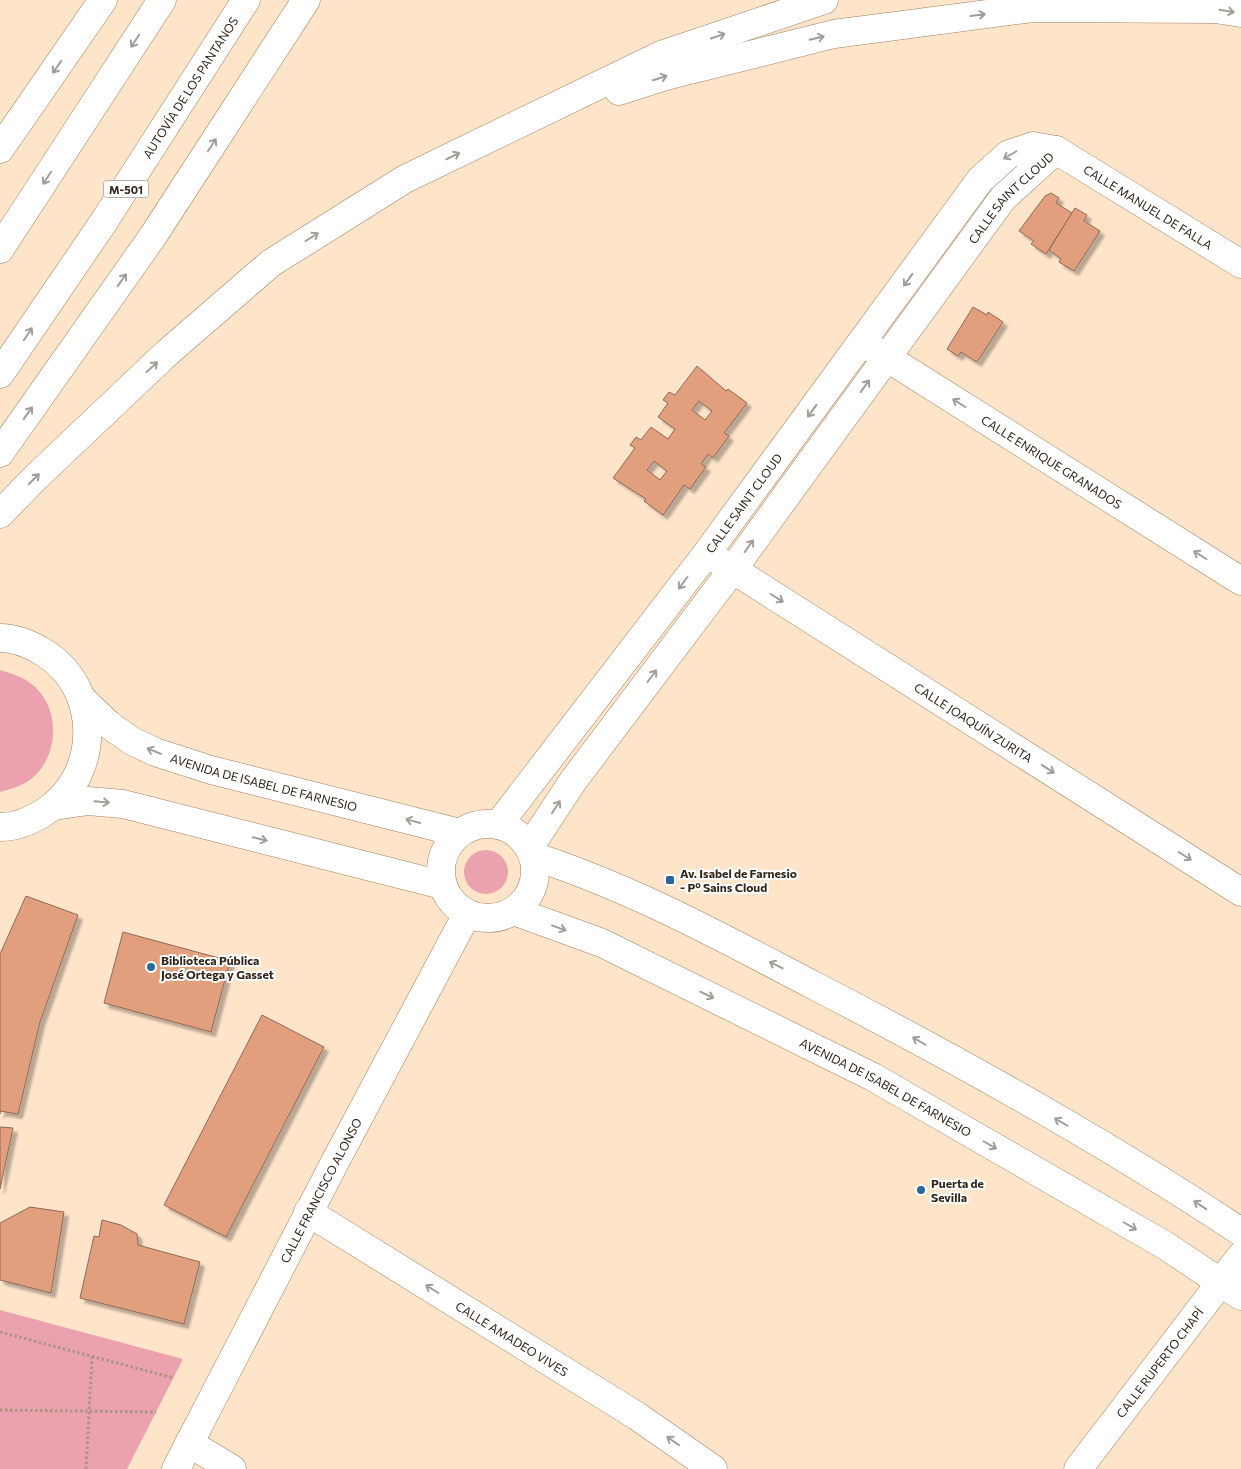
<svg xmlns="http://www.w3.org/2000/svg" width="1241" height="1469" font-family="Commissioner,sans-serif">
  <defs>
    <filter id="shadow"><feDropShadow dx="4.5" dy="4.5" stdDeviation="1" flood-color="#0004"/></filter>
  </defs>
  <rect width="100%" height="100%" fill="#fee4c9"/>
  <!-- green -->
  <g fill="#eba1ae">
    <path d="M0,670C13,674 24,677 34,686C61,710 59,757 31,779C22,786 11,789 0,792Z"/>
    <circle cx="486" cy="872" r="22"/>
    <path d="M0,1310L183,1359L127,1469H0Z"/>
  </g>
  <!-- building -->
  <g fill="#e19f7e" stroke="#906956" fill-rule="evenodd" filter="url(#shadow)">
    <path d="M1051,193L1059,198L1056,203L1072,213L1046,254L1031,244L1034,241L1019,231L1045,196Z"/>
    <path d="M1075,208L1087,215L1084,221L1100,231L1074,271L1059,262L1061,259L1049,250Z"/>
    <path d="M973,307L987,315L988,312L1003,322L977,362L961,352L958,356L947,349Z"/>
    <path d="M697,366L726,391L728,389L747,403L724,433L729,436L713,458L708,454L701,464L706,467L690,489L684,485L663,515L644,501L646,499L613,478L635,448L630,445L636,437L641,440L651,427L668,439L675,429L658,417L668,403L663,400L669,392L675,395ZM699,401L712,411L705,420L692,410ZM654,461L667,471L660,480L647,470Z"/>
    <path d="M26,896L78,915L40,1022L18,1114L0,1111V1114V954Z"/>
    <path d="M123,932L230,961L211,1032L104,1003Z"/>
    <path d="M262,1015L324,1047L226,1237L164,1205Z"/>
    <path d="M0,1127L13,1128L0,1189Z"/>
    <path d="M30,1207L64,1212L51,1293L0,1280V1223Z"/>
    <path d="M102,1220L121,1225L137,1234L138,1245L200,1262L184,1324L80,1298L94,1236L99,1237Z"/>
  </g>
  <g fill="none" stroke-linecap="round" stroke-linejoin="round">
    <!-- minor casing -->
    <g stroke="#9f8161" stroke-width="29">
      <g id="minor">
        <path id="s1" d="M870,347L1241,581"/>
        <path id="s2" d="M716,559L1241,892"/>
        <path d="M0,638C15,638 30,644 43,652C101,687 102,774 46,811C33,820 16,827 0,827"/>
        <path id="s3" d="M82,699L108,724L132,741L155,752L211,770L460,833"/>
        <path d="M54,806L88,801L123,804L442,885"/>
        <circle cx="488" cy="871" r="47"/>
        <path id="s4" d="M498,825L707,553L980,180L1009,154L1033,146L1056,150L1241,264"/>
        <path id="s5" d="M529,848L573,781L733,569L1003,198L1056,150"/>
        <path d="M533,856C634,889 721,937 815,986C960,1061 1104,1141 1241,1232"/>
        <path id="s6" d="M514,911L602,943L873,1077L1166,1246L1241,1296"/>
        <path id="s7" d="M308,1212L637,1416L713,1469"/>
        <path d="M189,1443L232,1469"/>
        <path id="s8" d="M176,1469L335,1162L467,914"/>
        <path id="s9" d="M1078,1469L1241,1256"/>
      </g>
    </g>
    <!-- highway casing -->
    <g stroke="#9f8161" stroke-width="29">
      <g id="highway">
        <path d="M619,91L666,76L834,34L1033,8L1215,9L1241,13"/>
        <path d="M0,149L103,0"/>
        <path d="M0,249L162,0"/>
        <path id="s10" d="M0,374L103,223L246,0"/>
        <path d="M0,453L153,236L306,0"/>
        <path d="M0,514L35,478L167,353L271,263L405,179L661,55L824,0"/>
      </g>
    </g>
    <!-- path -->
    <g stroke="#ab9681" stroke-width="3" stroke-dasharray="2.5 2.5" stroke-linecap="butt">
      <path d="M0,1332L174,1378"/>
      <path d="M0,1410L156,1412"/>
      <path d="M86,1469L92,1357"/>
    </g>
    <!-- minor -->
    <use href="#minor" stroke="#fff" stroke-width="28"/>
    <!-- highway -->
    <use href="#highway" stroke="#fff" stroke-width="28"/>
  </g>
  <!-- one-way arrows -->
  <defs><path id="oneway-shaft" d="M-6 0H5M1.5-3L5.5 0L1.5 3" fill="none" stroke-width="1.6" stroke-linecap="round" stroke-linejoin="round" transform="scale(1.25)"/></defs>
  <g stroke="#a39d98">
    <use href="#oneway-shaft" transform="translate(1227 11) rotate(9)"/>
    <use href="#oneway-shaft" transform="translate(978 15) rotate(-7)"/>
    <use href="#oneway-shaft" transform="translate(718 36) rotate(-19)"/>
    <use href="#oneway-shaft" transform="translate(817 38) rotate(-14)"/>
    <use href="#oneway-shaft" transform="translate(135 41) rotate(123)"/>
    <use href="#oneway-shaft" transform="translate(57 67) rotate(125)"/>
    <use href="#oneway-shaft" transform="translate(660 78) rotate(-17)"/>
    <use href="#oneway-shaft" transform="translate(212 145) rotate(-57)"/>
    <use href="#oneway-shaft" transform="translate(1010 155) rotate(150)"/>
    <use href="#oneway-shaft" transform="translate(453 156) rotate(-26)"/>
    <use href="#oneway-shaft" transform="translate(47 178) rotate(123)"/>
    <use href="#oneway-shaft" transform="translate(312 237) rotate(-32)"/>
    <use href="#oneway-shaft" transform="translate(122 280) rotate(-55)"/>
    <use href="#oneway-shaft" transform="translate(908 280) rotate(126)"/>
    <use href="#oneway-shaft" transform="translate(28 334) rotate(-56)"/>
    <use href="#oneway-shaft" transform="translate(152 367) rotate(-43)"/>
    <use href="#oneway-shaft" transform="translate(865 386) rotate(-54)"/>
    <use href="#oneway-shaft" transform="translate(959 403) rotate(-148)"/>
    <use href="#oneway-shaft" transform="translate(812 411) rotate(126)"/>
    <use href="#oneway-shaft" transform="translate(28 413) rotate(-55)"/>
    <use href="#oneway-shaft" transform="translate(34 479) rotate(-45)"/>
    <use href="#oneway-shaft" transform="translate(749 546) rotate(-54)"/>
    <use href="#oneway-shaft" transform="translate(1200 555) rotate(-148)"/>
    <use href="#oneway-shaft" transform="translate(683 583) rotate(127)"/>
    <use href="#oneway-shaft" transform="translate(777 598) rotate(32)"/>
    <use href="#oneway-shaft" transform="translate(652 676) rotate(-53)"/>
    <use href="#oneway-shaft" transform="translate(154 751) rotate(-158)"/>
    <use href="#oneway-shaft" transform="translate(1048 769) rotate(33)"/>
    <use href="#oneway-shaft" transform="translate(102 802) rotate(5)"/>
    <use href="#oneway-shaft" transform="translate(556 807) rotate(-57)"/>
    <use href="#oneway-shaft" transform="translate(413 821) rotate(-165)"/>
    <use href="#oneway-shaft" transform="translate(260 839) rotate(14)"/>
    <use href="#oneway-shaft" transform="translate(1185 856) rotate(32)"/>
    <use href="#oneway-shaft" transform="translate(559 928) rotate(20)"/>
    <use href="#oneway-shaft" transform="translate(776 965) rotate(-153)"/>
    <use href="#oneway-shaft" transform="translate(707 995) rotate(26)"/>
    <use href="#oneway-shaft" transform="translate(919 1041) rotate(-150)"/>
    <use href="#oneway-shaft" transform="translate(1061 1122) rotate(-150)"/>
    <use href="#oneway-shaft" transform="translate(990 1145) rotate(30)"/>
    <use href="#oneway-shaft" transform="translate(1200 1205) rotate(-147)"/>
    <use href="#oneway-shaft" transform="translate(1130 1226) rotate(30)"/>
    <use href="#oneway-shaft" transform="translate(432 1289) rotate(-148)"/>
    <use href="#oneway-shaft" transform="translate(673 1441) rotate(-145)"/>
  </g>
  <!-- markers -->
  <g fill="#27689e" stroke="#fff" stroke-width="2">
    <rect x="665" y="875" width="10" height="10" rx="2.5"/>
    <circle cx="151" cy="967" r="5"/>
    <circle cx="921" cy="1190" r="5"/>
  </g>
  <g text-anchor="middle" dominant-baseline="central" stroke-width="4" stroke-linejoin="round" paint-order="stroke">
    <!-- shield labels -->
    <rect fill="#fff" stroke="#70665e" stroke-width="1" x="103.5" y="180.5" width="45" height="17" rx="4"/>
    <g font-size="11" font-weight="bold" fill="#322519">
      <text x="126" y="189">M-501</text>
    </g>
    <!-- street labels -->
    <g font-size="12" fill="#322519" stroke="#fff">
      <text stroke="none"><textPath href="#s10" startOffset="344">AUTOVÍA DE LOS PANTANOS</textPath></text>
      <text stroke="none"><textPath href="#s5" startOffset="810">CALLE SAINT CLOUD</textPath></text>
      <text stroke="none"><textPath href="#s4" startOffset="1001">CALLE MANUEL DE FALLA</textPath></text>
      <text stroke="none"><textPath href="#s1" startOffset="215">CALLE ENRIQUE GRANADOS</textPath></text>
      <text stroke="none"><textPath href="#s4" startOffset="405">CALLE SAINT CLOUD</textPath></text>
      <text stroke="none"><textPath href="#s2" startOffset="305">CALLE JOAQUÍN ZURITA</textPath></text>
      <text stroke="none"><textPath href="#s3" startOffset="204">AVENIDA DE ISABEL DE FARNESIO</textPath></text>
      <text stroke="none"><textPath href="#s6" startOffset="412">AVENIDA DE ISABEL DE FARNESIO</textPath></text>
      <text stroke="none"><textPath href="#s8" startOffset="314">CALLE FRANCISCO ALONSO</textPath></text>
      <text stroke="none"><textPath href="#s7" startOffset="240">CALLE AMADEO VIVES</textPath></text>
      <text stroke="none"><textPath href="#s9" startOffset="134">CALLE RUPERTO CHAPÍ</textPath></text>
    </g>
    <!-- poi labels -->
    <g font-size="12" font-weight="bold" fill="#322519" stroke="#fff" text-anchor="start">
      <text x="680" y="873">Av. Isabel de Farnesio<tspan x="680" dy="14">- Pº Sains Cloud</tspan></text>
      <text x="161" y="960">Biblioteca Pública<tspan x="161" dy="14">José Ortega y Gasset</tspan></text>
      <text x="931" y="1183">Puerta de<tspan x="931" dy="14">Sevilla</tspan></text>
    </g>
  </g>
</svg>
